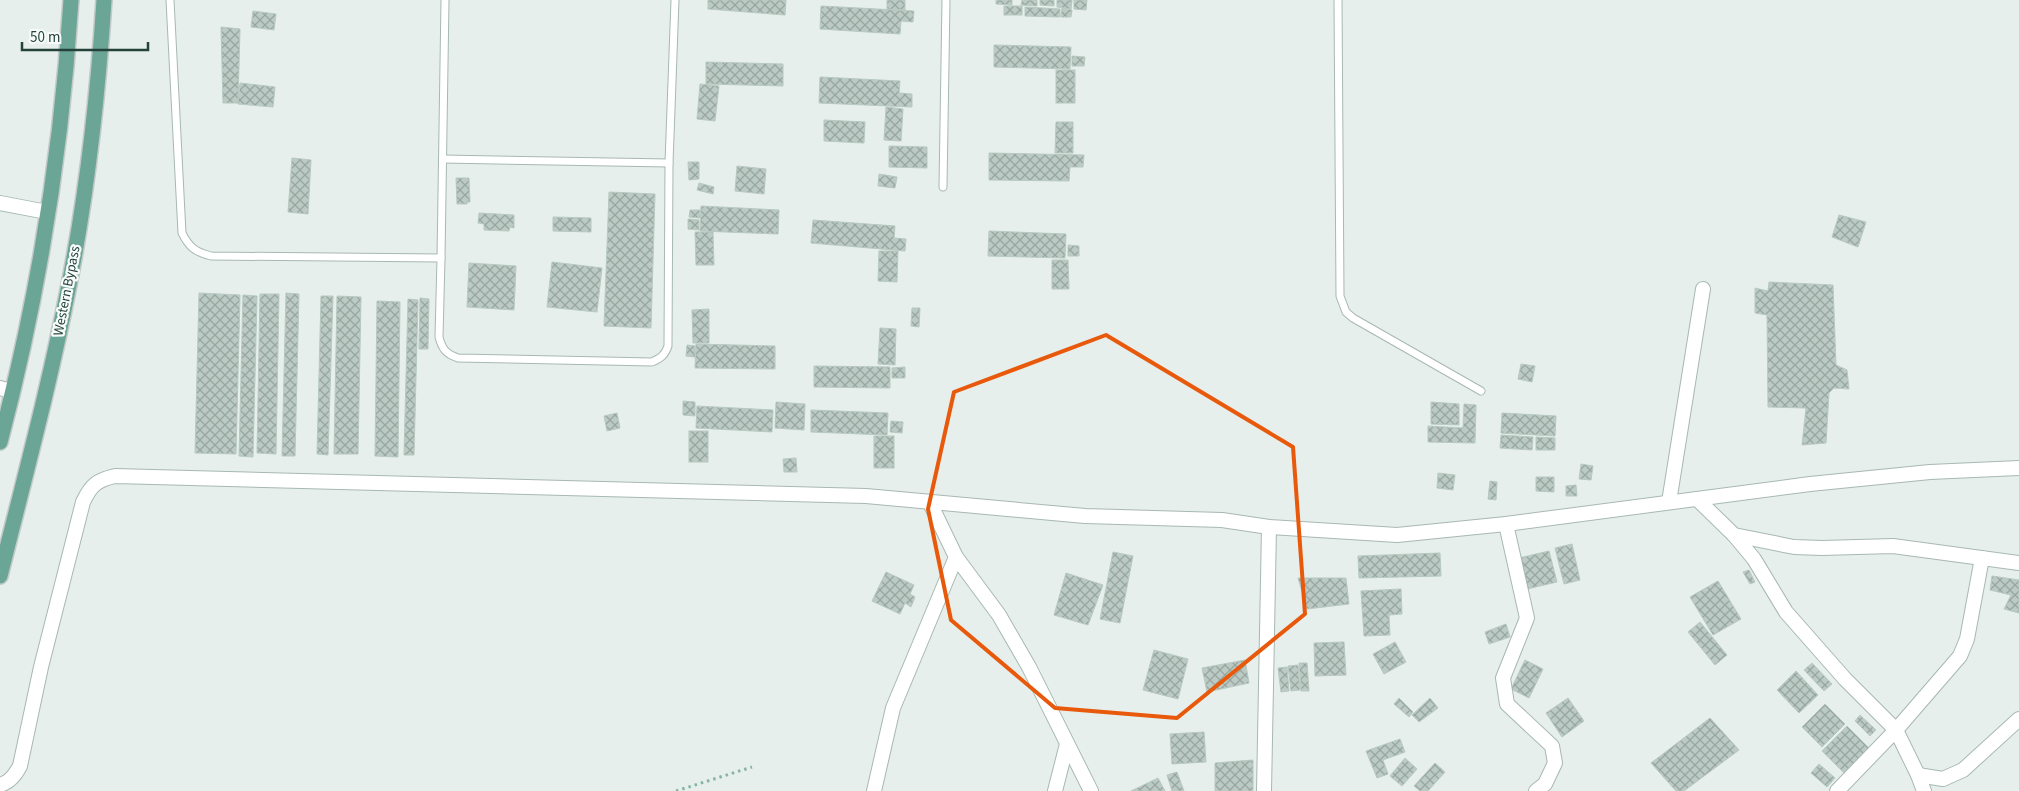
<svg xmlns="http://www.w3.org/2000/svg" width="2019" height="791" font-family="'Source Sans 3',sans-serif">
  <defs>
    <pattern id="building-cross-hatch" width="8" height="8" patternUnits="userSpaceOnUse" patternTransform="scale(1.25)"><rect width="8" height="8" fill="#bbcac4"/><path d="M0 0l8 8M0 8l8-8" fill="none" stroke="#98a6a0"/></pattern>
  </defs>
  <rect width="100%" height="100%" fill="#e6efeb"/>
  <!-- building -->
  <g fill="url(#building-cross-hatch)" stroke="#b8c9c2">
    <path d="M708,0H786L785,15L708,9Z"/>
    <path d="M887,0H905V10L887,9Z"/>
    <path d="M996,0H1012V5L996,4Z"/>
    <path d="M1022,0H1037V6L1021,5Z"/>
    <path d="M1040,0H1054V6L1040,5Z"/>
    <path d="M1057,0H1072L1071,9L1057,7Z"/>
    <path d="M1074,0H1087L1086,10L1074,9Z"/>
    <path d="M821,6L914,11L913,22L901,21L900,34L820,29Z"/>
    <rect x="1004" y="6" width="18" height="9"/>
    <path d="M1025,7L1060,9V17L1025,16Z"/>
    <path d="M1062,8L1072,10L1071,17H1061Z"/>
    <path d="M253,11L276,14L274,30L251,27Z"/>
    <path d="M221,27L240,29L238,103H223Z"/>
    <path d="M994,45L1071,47L1070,69L994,67Z"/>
    <path d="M1072,56L1085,57L1084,66H1072Z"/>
    <path d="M706,62L783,64V86L706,84Z"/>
    <rect x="1056" y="70" width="19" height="33"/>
    <path d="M820,77L900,81L899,93L912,94V107L819,103Z"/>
    <path d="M240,83L275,87L273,107L238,104Z"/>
    <path d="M700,84L719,86L715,121L697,119Z"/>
    <path d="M886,107L903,109L901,141L884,140Z"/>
    <path d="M824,120L865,122L864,143L824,141Z"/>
    <path d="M1056,122H1073V153H1055Z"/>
    <path d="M889,146L927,147V168L889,167Z"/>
    <path d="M989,153L1084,155L1083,167H1070L1069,181L989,180Z"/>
    <path d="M292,158L311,160L308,214L288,212Z"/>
    <path d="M688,162H699V179L689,180Z"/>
    <path d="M737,166L766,169L764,194L735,191Z"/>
    <path d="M879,174L897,177L895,188L878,186Z"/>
    <path d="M456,178H469L470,202H467V204H457Z"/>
    <path d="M699,183L714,187L713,194L697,190Z"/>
    <path d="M609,192L655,194L651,328L604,326Z"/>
    <path d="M701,206L779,210L778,234L700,231Z"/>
    <path d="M690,210H700V218L689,217Z"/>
    <path d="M479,213L514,215V228L510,227L509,231L484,230V224L478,223Z"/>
    <path d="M1839,215L1866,222L1858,247L1832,237Z"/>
    <path d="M553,217L591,218V232L553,231Z"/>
    <path d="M688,219L699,220V230L688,229Z"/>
    <path d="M813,220L895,226L894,238L906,239L905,251L811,243Z"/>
    <path d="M989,231L1066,234L1065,258L988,256Z"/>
    <path d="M695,232H713L714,265H696Z"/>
    <path d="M1068,245L1079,246V256H1068Z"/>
    <path d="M879,251H898L897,282L878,281Z"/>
    <path d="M1052,260H1068L1069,289H1052Z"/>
    <path d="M552,262L602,268L597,312L547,307Z"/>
    <path d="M469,263L516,266L514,310L467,307Z"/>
    <path d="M1769,282L1833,285L1836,365L1847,370L1849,389L1834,388L1829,393L1826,443L1802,445L1806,408L1768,407L1767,315L1755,313V288L1768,291Z"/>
    <path d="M199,293L240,295L236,454L195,453Z"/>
    <path d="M286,293L299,294L295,456H282Z"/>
    <path d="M260,294H279L276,454L257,453Z"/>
    <path d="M243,295L257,296L253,457L239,456Z"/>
    <path d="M321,296H333L328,455L317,454Z"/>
    <path d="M337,296L361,297L358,454H334Z"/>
    <path d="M420,298L429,299L428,349H419Z"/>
    <path d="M408,299L418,300L414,455H404Z"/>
    <path d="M377,301L400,302L398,457L375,456Z"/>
    <path d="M912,308H920L919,327L911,326Z"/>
    <path d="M709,309V343H693L692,310Z"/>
    <path d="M880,328L896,329L895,365L878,364Z"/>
    <path d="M696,344L775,346V369L695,368Z"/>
    <path d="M687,345L695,346V357L686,356Z"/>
    <path d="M1521,364L1535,366L1532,382L1518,379Z"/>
    <path d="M814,366L890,367V388L814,387Z"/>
    <path d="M905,367V378H892V368Z"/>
    <path d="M683,401L695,402V416L683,415Z"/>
    <path d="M776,402L805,404L804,430L775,428Z"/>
    <path d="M1431,402L1459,404V425L1431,424Z"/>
    <path d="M1464,404L1476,405L1475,443L1428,442V426L1463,428Z"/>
    <path d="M697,406L773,410L772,432L696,428Z"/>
    <path d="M811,410L888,413L887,435L811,432Z"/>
    <path d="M617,413L620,428L607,431L604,416Z"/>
    <path d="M1502,413L1556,416L1555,436L1501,433Z"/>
    <path d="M891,421L903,422L902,433L890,432Z"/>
    <rect x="689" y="431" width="19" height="31"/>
    <path d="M1501,435L1533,437L1532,450L1500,448Z"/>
    <rect x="874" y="436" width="20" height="32"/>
    <path d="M1536,437L1555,438V450H1536Z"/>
    <path d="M796,458L797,472H784L783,459Z"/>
    <path d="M1581,464L1593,466L1591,480L1579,479Z"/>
    <path d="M1438,473L1455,475L1453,490L1437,488Z"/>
    <path d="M1536,477H1554V492L1536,491Z"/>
    <path d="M1490,481L1497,482L1496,500L1488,499Z"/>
    <path d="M1576,485L1577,496H1566V486Z"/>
    <path d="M1572,544L1580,580L1564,584L1555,548Z"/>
    <path d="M1549,551L1557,582L1527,589L1519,558Z"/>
    <path d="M1113,552L1133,556L1120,623L1100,619Z"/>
    <path d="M1440,553L1441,576L1359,578L1358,556Z"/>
    <path d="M1749,570L1755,582L1750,584L1743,572Z"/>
    <path d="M886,572L914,585L910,594L915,597L911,607L905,603L900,614L872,601Z"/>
    <path d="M1066,573L1103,585L1088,625L1054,615Z"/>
    <path d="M1992,576L2019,580V613L2004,609L2011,595L1990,590Z"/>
    <path d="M1298,578H1346L1349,604L1307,609Z"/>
    <path d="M1718,581L1741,619L1713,635L1690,597Z"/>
    <path d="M1401,589L1402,614L1389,615L1390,635L1364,636L1361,591Z"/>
    <path d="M1700,622L1727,655L1715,665L1688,632Z"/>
    <path d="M1506,624L1510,637L1489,644L1485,632Z"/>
    <path d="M1344,642L1346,675L1315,676L1314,643Z"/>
    <path d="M1395,642L1406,662L1384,674L1373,654Z"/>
    <path d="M1154,650L1188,659L1178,699L1143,690Z"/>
    <path d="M1245,660L1249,683L1207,692L1202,668Z"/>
    <path d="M1525,660L1543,669L1529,698L1511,689Z"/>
    <path d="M1299,663H1307L1309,691H1301Z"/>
    <path d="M1812,663L1832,684L1824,691L1804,670Z"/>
    <path d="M1298,665L1300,690L1291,691L1288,666Z"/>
    <path d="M1287,667L1289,691L1281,692L1278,668Z"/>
    <path d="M1796,671L1818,695L1799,713L1777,690Z"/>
    <path d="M1399,698L1413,712L1409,717L1394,704Z"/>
    <path d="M1430,698L1438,708L1419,722L1412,715Z"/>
    <path d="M1568,698L1584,721L1562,737L1546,713Z"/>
    <path d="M1825,704L1845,724L1822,747L1802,727Z"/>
    <path d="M1860,715L1876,730L1870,736L1855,721Z"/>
    <path d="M1710,718L1739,750L1684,791H1676L1651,763Z"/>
    <path d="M1847,726L1872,751L1847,776L1822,751Z"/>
    <path d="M1204,732L1206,762L1172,764L1170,734Z"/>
    <path d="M1400,739L1405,752L1383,760L1388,774L1377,778L1366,751Z"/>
    <path d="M1405,758L1417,769L1402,786L1390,776Z"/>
    <path d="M1253,760V791H1215V763Z"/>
    <path d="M1435,763L1445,772L1428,791H1420L1414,786Z"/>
    <path d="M1819,764L1835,778L1827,787L1811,773Z"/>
    <path d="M1177,772L1184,791H1172L1167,775Z"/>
    <path d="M1158,778L1165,791H1131Z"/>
  </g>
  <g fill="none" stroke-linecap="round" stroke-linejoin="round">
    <!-- service casing -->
    <g stroke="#a8b8b2" stroke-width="9">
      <g id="service">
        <path d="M170,0L182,233C189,247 195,252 211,256L441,258L439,337C442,349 446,354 458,358L652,362C661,358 665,355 668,346L669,163L675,0"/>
        <path d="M1338,0L1340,296L1346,312L1353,318L1481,391"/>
        <path d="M443,159L669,163"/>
        <path d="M943,187L946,0"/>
        <path d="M441,258L445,0"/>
      </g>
    </g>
    <!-- minor casing -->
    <g stroke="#a8b8b2" stroke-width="16">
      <g id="minor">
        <path d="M0,203L47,212"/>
        <path d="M0,388L13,392"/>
        <path d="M1697,499L1734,535L1794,547L1822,548L1893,546L2019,563"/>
        <path d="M1669,502L1703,289"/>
        <path d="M930,503L956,557L999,615L1029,667L1091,791"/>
        <path d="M1506,524L1527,618L1503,678L1507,704L1552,746L1555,763L1545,784L1536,791"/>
        <path d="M1734,535L1754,559L1786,612L1845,679L1896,730L1918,775L1924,791"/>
        <path d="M1918,775L1943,779L1963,770L2019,719"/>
        <path d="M0,785C10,782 15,775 20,766L41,667L83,502C91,485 97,480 115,476L866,496L1085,516L1222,520L1269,527L1397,535L1506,524L1810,484L1930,472L2019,468"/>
        <path d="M874,791L893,708L956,557"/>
        <path d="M1055,791L1067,744"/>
        <path d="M1264,791L1269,527"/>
        <path d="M1837,791L1896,730L1960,656L1967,639L1982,558"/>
      </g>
    </g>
    <!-- primary casing -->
    <g stroke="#c2cac8" stroke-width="18">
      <g id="primary">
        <path d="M0,442C38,298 62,149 71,0"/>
        <path d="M0,576C24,480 50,383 69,285C87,192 98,95 104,0"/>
      </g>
    </g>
    <!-- path -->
    <path stroke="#86b3a5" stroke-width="3" stroke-dasharray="2.5 4" stroke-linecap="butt" d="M676,791L752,767"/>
    <!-- service -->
    <use href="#service" stroke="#fff" stroke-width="7"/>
    <!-- minor -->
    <use href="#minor" stroke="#fff" stroke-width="14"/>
    <!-- primary -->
    <use href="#primary" stroke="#6aa596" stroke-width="15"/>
  </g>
  <!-- marked area -->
  <path fill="none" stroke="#e8590c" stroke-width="4" stroke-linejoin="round" d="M1106,335L1293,447L1305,614L1177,718L1055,708L951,620L928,509L954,392Z"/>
  <g text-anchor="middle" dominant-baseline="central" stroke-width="4.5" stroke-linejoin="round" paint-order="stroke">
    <!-- street labels -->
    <g font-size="14" fill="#24423a" stroke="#f7fbf9">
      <text transform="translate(67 291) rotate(-79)">Western Bypass</text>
    </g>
  </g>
  <!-- scale -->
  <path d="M22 42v8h126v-8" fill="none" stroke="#24423a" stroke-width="2.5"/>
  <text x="30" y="42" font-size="15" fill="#24423a" stroke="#f7fbf9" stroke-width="4" paint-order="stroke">50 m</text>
</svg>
